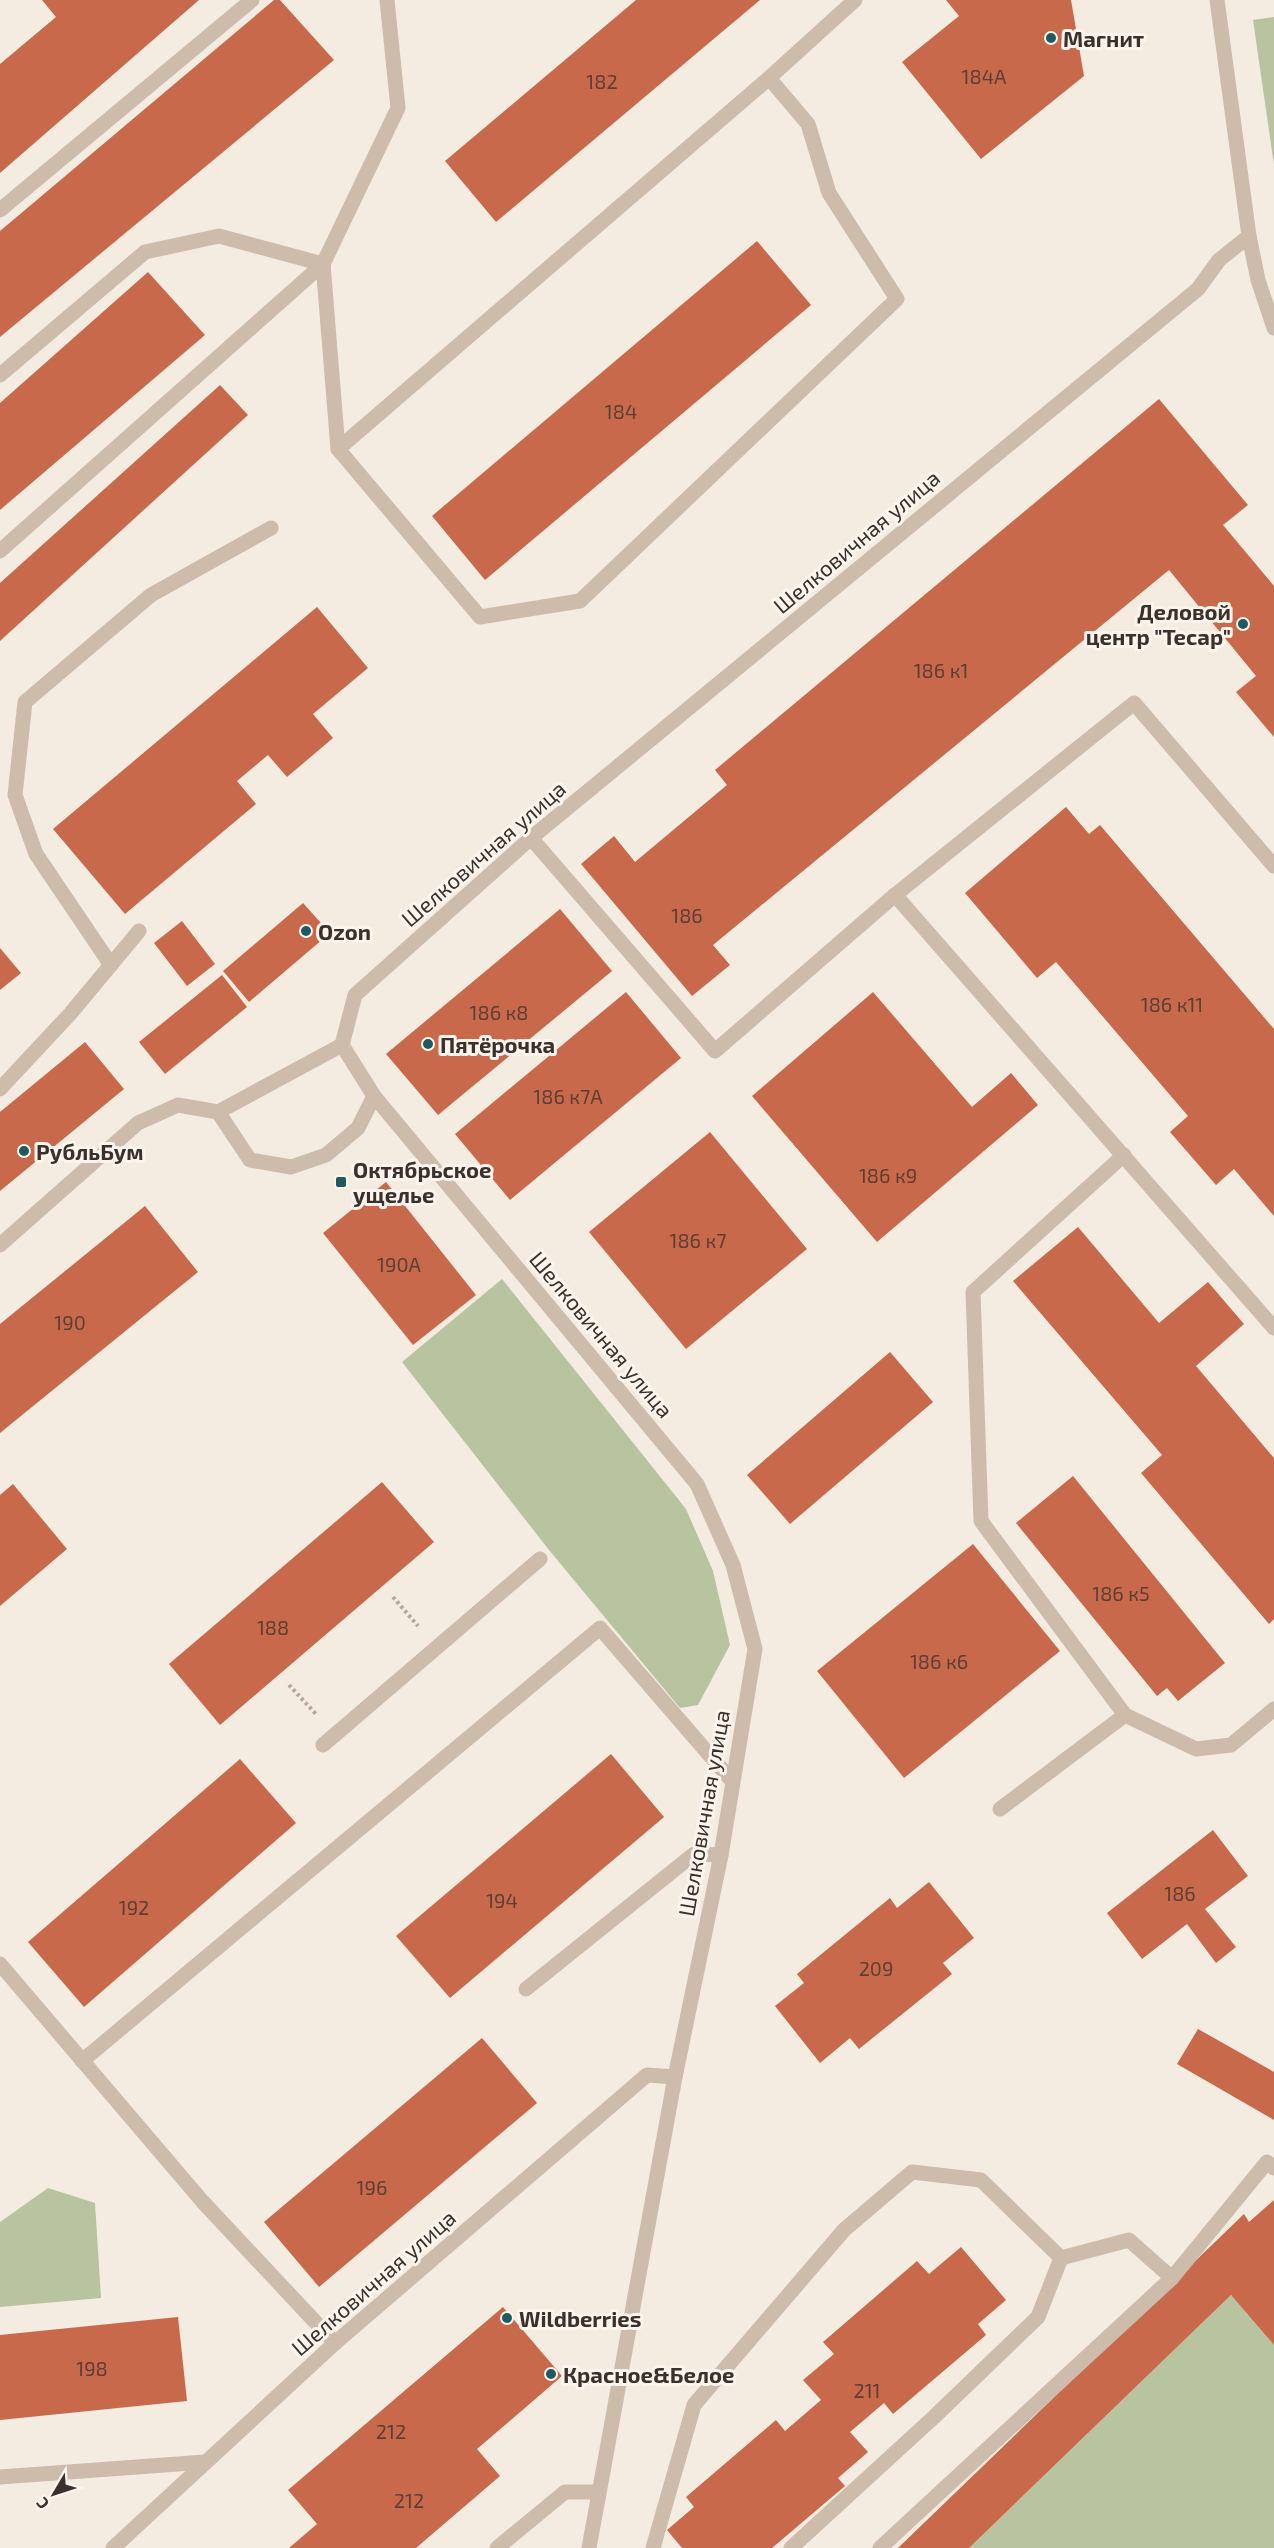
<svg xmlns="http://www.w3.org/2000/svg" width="1274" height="2548" font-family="'Exo 2',sans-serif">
  <rect width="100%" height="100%" fill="#f4ebe1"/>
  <!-- green -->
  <g fill="#b8c4a0">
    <path d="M1274,17V165L1253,20Z"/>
    <path d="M502,1279L686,1509L713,1571L730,1645L698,1705L680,1708L549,1550L402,1362Z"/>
    <path d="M48,2188L95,2203L101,2298L0,2307V2222Z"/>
    <path d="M1231,2295L1274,2345V2548H969Z"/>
  </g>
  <!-- building -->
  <g fill="#c8694b">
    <path d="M42,0H199L0,173V64L56,17Z"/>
    <path d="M274,0H280L334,60L0,337V231Z"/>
    <path d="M636,0H760L496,222L445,161Z"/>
    <path d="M946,0H1071L1084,76L981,159L902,62L959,16Z"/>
    <path d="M757,241L811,305L485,580L432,516Z"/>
    <path d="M148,272L205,335L0,510V403Z"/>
    <path d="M220,385L248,415L0,641V583Z"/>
    <path d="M1159,399L1248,505L1223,525L1274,586V737L1236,692L1256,676L1169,570L713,945L730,965L692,996L581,864L614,836L635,862L727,785L715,770Z"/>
    <path d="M317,607L368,668L313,714L333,738L287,777L268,755L237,781L256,804L125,914L53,829Z"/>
    <path d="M1066,807L1089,834L1100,825L1274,1029V1216L1234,1169L1216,1185L1170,1132L1188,1116L1056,962L1037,978L965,893Z"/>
    <path d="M303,903L330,933L249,1002L223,971Z"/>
    <path d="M560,909L612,971L438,1115L386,1054Z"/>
    <path d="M182,921L215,964L187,986L154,943Z"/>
    <path d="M0,948L21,973L0,990Z"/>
    <path d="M222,975L247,1007L165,1074L139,1042Z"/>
    <path d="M626,992L681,1058L510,1200L455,1134Z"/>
    <path d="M873,992L972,1107L1011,1073L1038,1105L877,1242L752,1096Z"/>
    <path d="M85,1042L124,1089L0,1191V1112Z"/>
    <path d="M710,1132L807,1249L686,1349L589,1232Z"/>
    <path d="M386,1182L476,1295L413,1345L323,1233Z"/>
    <path d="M145,1206L198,1272L0,1433V1324Z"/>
    <path d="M1078,1227L1159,1323L1208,1282L1244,1324L1196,1366L1274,1458V1619L1269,1624L1141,1473L1162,1455L1013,1281Z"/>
    <path d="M890,1352L933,1402L790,1524L747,1475Z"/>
    <path d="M1073,1476L1225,1663L1178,1701L1167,1688L1157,1696L1016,1523Z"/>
    <path d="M382,1482L434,1542L220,1725L169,1664Z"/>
    <path d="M13,1484L67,1549L0,1606V1495Z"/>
    <path d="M973,1544L1060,1651L904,1778L817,1671Z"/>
    <path d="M611,1754L664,1817L450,1998L396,1936Z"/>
    <path d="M240,1759L296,1823L84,2007L28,1942Z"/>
    <path d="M1213,1830L1248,1876L1205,1909L1236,1947L1216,1963L1187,1924L1142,1959L1107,1913Z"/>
    <path d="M929,1882L974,1938L943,1963L952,1974L859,2049L850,2038L820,2063L775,2006L804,1983L797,1974L890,1898L897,1908Z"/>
    <path d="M1198,2029L1274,2072V2120L1177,2064Z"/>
    <path d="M482,2038L537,2103L319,2287L264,2222Z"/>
    <path d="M1274,2200V2345L1231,2295L969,2548H898L1244,2214L1249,2222Z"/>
    <path d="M961,2247L1006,2300L978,2324L986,2335L893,2414L884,2403L850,2432L868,2452L838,2478L845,2486L772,2548H682L667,2530L694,2507L686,2497L776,2420L785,2431L821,2400L803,2380L834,2354L823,2342L917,2261L929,2274Z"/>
    <path d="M503,2307L562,2376L477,2449L500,2476L416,2548H289L317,2524L288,2490Z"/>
    <path d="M178,2317L187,2401L0,2420V2335Z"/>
  </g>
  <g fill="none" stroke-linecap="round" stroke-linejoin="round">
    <!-- path -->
    <g stroke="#b9a596" stroke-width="4" stroke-dasharray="3 3" stroke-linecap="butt">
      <path d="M393,1597L418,1626"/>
      <path d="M289,1685L316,1714"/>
    </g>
    <!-- lane -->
    <g stroke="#cdbbac" stroke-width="15">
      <path d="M769,78L808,124L829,193L897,299L580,601L480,617L338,449L769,78L855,0"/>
      <path d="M0,210L252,0"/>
      <path d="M0,375L145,252L219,236L323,264L338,449"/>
      <path d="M0,551L323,264L398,108L387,0"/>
      <path d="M531,838L715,1051L895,895L1134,703L1274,866"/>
      <path d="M895,895L1274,1328"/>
      <path d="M111,965L36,854L15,795L25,702L151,595L271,528"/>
      <path d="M0,1089L70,1014L139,931"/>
      <path d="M218,1112L250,1160L291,1167L326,1155L358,1128L374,1096"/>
      <path d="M1124,1155L973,1292L981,1521L1125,1715L1196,1749L1231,1745L1274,1709"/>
      <path d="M323,1745L540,1559"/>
      <path d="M1000,1809L1125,1715"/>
      <path d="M526,1989L694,1854L721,1855"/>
      <path d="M82,2061L600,1628L732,1781"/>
      <path d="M1061,2258L1129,2240L1172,2278"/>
      <path d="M0,2477L205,2462"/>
      <path d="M497,2548L565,2492H598"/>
      <path d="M653,2548L694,2405L844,2230L912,2172L981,2180L1061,2258L1038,2317L934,2417L791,2548"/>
      <path d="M880,2548L1172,2278L1267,2162L1274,2168"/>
    </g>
    <!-- street -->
    <g stroke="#cdbbac" stroke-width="15">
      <path d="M1217,0L1249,236L1258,280L1274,328"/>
      <path d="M0,1245L138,1123L178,1105L218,1112L342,1045"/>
      <path d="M0,1964L202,2201L335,2343"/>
      <path d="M113,2548L335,2343L647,2075L675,2077"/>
      <path d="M589,2548L675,2077L721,1855L755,1649L733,1565L697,1484L374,1096L342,1045L355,995L531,838L1198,289L1219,260L1249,236"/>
    </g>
  </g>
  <!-- markers -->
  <g fill="#1f5a5e" stroke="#fbf5ee" stroke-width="2">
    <circle cx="1051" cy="38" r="6"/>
    <circle cx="1243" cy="624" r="6"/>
    <circle cx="306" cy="931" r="6"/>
    <circle cx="428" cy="1044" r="6"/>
    <circle cx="24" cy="1151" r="6"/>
    <rect x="335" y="1176" width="12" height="12" rx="3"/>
    <circle cx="507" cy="2318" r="6"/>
    <circle cx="551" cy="2374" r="6"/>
  </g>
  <g text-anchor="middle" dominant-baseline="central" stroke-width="6" stroke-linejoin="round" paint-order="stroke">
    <!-- number labels -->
    <g font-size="20" fill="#5e3e33">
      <text x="984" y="76">184А</text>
      <text x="602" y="81">182</text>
      <text x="621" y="411">184</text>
      <text x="941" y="670">186 к1</text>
      <text x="687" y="915">186</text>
      <text x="1172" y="1004">186 к11</text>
      <text x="499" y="1012">186 к8</text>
      <text x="568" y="1096">186 к7А</text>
      <text x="888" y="1175">186 к9</text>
      <text x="698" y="1240">186 к7</text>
      <text x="399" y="1264">190А</text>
      <text x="70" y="1322">190</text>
      <text x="1121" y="1593">186 к5</text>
      <text x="273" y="1627">188</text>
      <text x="939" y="1661">186 к6</text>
      <text x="1180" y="1893">186</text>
      <text x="502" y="1900">194</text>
      <text x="134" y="1907">192</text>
      <text x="876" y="1968">209</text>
      <text x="372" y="2187">196</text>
      <text x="92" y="2368">198</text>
      <text x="867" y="2390">211</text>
      <text x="391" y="2431">212</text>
      <text x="409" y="2500">212</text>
    </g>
    <!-- poi labels -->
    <g font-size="22" font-weight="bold" fill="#3b302b" stroke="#fbf5ee" text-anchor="start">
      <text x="1063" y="38">Магнит</text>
      <text x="1231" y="611" text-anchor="end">Деловой<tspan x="1231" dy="25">центр "Тесар"</tspan></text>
      <text x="318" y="931">Ozon</text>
      <text x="440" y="1044">Пятёрочка</text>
      <text x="36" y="1151">РубльБум</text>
      <text x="353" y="1169">Октябрьское<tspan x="353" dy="25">ущелье</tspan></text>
      <text x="519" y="2318">Wildberries</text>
      <text x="563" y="2374">Красное&amp;Белое</text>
    </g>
    <!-- street labels -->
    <g font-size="22" fill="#3b302b" stroke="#fbf5ee">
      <text transform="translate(856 541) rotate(-40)">Шелковичная улица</text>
      <text transform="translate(483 853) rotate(-41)">Шелковичная улица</text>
      <text transform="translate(602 1334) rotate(50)">Шелковичная улица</text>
      <text transform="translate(703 1813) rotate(-80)">Шелковичная улица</text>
      <text transform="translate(373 2282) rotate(-41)">Шелковичная улица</text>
    </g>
  </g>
  <!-- north arrow -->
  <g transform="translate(54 2494) rotate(231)" stroke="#fbf5ee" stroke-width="4.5" paint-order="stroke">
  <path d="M0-4.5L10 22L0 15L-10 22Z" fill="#3b302b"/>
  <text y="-9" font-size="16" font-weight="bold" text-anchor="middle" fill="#3b302b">С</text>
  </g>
</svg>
